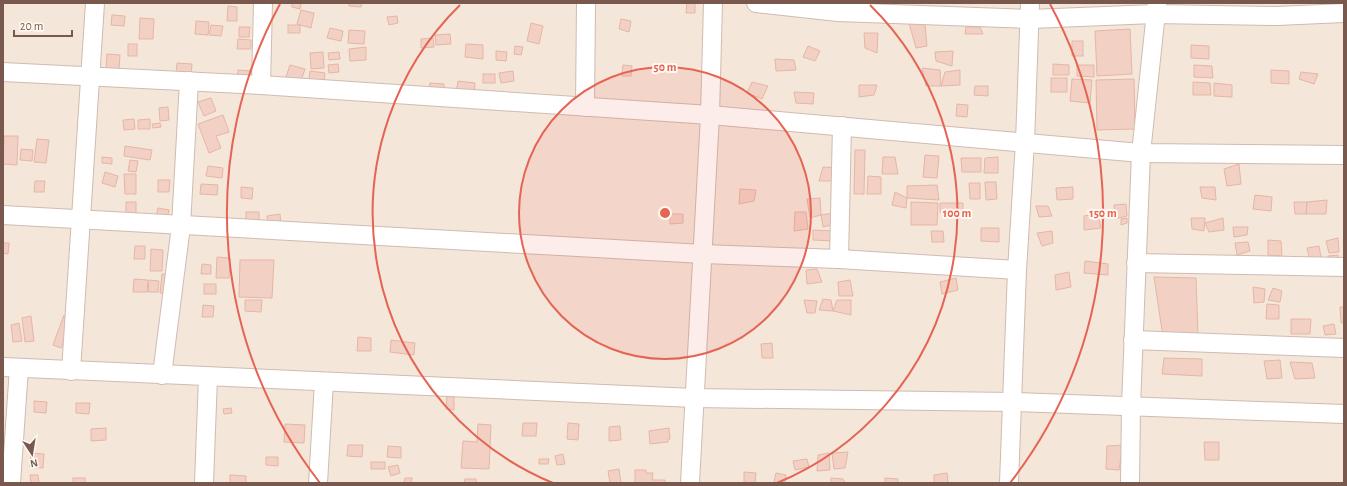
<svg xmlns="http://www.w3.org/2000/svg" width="1347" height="486" font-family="'Alegreya Sans',sans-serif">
  <rect width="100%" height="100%" fill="#fdf5ec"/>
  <!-- residential -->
  <rect fill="#f5e6da" x="3" y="3" width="1341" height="480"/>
  <!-- building -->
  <g fill="#f2d1c4" stroke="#e5b6a4">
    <path d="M292,3H301L300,9L292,7Z"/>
    <path d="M349,3H362L361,7L349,6Z"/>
    <path d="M687,3H695V13H686Z"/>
    <path d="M228,6L237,7V21H227Z"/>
    <path d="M301,10L314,13L311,28L297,24Z"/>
    <path d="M112,15L125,16L124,26L111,25Z"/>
    <path d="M397,16L398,23L389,25L387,17Z"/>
    <path d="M140,18L154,19L153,39H139Z"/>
    <path d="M621,19L631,21L629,32L619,29Z"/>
    <path d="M196,21L209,22L208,35L195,34Z"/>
    <path d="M531,23L543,26L539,44L527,41Z"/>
    <path d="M909,23L925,25L927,46L916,48Z"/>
    <path d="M211,25L223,26L221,36L209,35Z"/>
    <rect x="288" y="25" width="12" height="8"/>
    <path d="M239,27H250L249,37H239Z"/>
    <path d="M966,27H980L983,34H965Z"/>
    <path d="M330,28L343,31L341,41L327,38Z"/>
    <path d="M1130,29L1132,74L1097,76L1095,31Z"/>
    <path d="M349,30L365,31L364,44L348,43Z"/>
    <path d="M864,33H878L877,53L865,48Z"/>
    <path d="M450,34L451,44L436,45L435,35Z"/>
    <path d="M433,38L434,47L421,48V39Z"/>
    <path d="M238,39L251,40V49H237Z"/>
    <rect x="1072" y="41" width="11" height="15"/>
    <rect x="128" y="44" width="9" height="12"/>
    <path d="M466,44L483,45V59L465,57Z"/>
    <path d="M1191,45L1209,46V59L1191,58Z"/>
    <path d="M515,46L523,47L521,55L514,54Z"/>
    <path d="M808,46L820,51L815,61L803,57Z"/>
    <path d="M366,47V60L350,61L349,49Z"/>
    <path d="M496,51L507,52L506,61L496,60Z"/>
    <path d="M953,51L952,66L936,61L935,52Z"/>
    <path d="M323,52L324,68L311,69L310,53Z"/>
    <path d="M339,52L340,59L329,60L328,53Z"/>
    <path d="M107,54L120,55L119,69L106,68Z"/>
    <path d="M775,59L794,60L796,70L776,71Z"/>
    <path d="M177,63L192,64L191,75L176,74Z"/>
    <path d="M338,64L339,72L329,73L328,65Z"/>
    <path d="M1053,64L1069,65V75H1053Z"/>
    <path d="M290,65L305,69L301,81L286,77Z"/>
    <path d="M623,65L632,66L631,76H622Z"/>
    <path d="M1077,65H1094V77L1077,76Z"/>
    <path d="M1194,65L1212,66L1213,78L1194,77Z"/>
    <path d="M922,68L940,70L941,86H926Z"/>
    <path d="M238,70L252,71L251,82L237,81Z"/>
    <path d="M960,70V85L941,86L945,72Z"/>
    <path d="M1271,70L1289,71V84L1271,83Z"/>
    <path d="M310,71L325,73L324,81L309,79Z"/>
    <path d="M513,71L514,81L501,83L499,73Z"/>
    <path d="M1301,72L1318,74L1314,84L1299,79Z"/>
    <rect x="483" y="74" width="12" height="9"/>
    <rect x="1051" y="78" width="16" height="14"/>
    <path d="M1072,79L1092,80L1090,103L1070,101Z"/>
    <path d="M1134,79L1135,129L1097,130L1096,80Z"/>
    <path d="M458,81L475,83L474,95L456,94Z"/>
    <path d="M752,82L768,86L762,99L747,93Z"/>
    <path d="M1193,82L1210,83L1211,95H1193Z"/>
    <path d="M430,83L444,84V94L429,93Z"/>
    <path d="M1214,83L1232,85V97L1214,96Z"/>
    <path d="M859,85H877L874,95L859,97Z"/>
    <path d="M975,86H988V96L974,95Z"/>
    <path d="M794,92L814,93L813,104L796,103Z"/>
    <path d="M211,98L216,111L204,116L198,102Z"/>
    <path d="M957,104L968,105L967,117L956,116Z"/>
    <path d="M168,107L169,120L160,121L159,108Z"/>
    <path d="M223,115L229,132L216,136L221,148L209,153L198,124Z"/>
    <path d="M134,119L135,129L124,130L123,120Z"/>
    <path d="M150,119V129H138V120Z"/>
    <path d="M160,123L161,127L153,128L152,124Z"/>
    <path d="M4,136H18L17,165L3,164Z"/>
    <path d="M37,139L49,140L46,163L34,162Z"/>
    <path d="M125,146L152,150L150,160L124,156Z"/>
    <path d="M21,149L33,150L32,161L20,160Z"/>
    <path d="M855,150H865L864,194H854Z"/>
    <path d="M925,155L939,156L937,178L923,177Z"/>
    <path d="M102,157L112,158V164L102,163Z"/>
    <path d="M883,157H895L898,174H882Z"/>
    <path d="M998,157V173H984L985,158Z"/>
    <path d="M961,158H981V172H962Z"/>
    <path d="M130,160L138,161L136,172L128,171Z"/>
    <path d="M1239,164L1241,184L1227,186L1224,169Z"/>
    <path d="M208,166L223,168L222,178L206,176Z"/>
    <path d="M823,167L841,168L834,181H819Z"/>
    <path d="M105,172L118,176L115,187L102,183Z"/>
    <path d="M124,174H136V194H125Z"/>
    <path d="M868,176L881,177V194H867Z"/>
    <path d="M158,180H170L169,192H158Z"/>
    <path d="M35,181H45L44,192H34Z"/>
    <path d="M985,182H996L997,199L986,200Z"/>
    <path d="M969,183H980V199H970Z"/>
    <path d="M201,184L218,185L217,195L200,194Z"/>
    <path d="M937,185L939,200L907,198V186Z"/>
    <path d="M241,187L253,188L252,199L241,198Z"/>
    <path d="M1073,187V199L1057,200L1056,188Z"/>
    <path d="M1200,187H1215L1216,200L1202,198Z"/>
    <path d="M740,189L756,190L754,201L739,204Z"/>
    <path d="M895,192L907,198L906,208L892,205Z"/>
    <path d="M1255,195L1272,197L1271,211L1253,209Z"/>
    <path d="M820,198L821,215L810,218L807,199Z"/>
    <path d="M1327,200L1326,214H1306L1307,202Z"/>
    <rect x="126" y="202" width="10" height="14"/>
    <path d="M911,202L938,203L937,225H911Z"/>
    <path d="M1294,202H1307L1306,214H1295Z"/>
    <path d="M940,203H963V214L940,213Z"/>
    <path d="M1126,204L1127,216L1115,219L1114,205Z"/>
    <path d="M1036,206H1048L1052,216L1039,217Z"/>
    <path d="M158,208L169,210L167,220L156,217Z"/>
    <rect x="246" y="212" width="13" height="13"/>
    <path d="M795,212H806L808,229L794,231Z"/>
    <path d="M834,213L836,224L823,227L821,215Z"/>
    <path d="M280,214L281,225L268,227L267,216Z"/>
    <path d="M670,214H683V223L670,224Z"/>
    <path d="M1098,214L1101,228L1084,230V216Z"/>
    <path d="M1127,218V223L1121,225V219Z"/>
    <path d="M1191,218H1205L1204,231L1192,229Z"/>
    <path d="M1223,218L1224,230L1209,232L1205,223Z"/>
    <path d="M1233,227H1248L1247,235L1234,237Z"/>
    <path d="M981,228H999V242L981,241Z"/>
    <path d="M813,230L835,231V241L813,240Z"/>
    <path d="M931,231H943L944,242H932Z"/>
    <path d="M1052,231L1053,243L1042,246L1037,233Z"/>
    <path d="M1338,238L1339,252L1329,253L1326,241Z"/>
    <path d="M1268,240L1281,241L1282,256L1268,255Z"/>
    <path d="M1248,242L1250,251L1237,255L1235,243Z"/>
    <path d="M3,243H9L8,254L3,253Z"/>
    <path d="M135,246H145V259H134Z"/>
    <path d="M1319,246L1321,257L1310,261L1307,248Z"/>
    <path d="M151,249L163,250L162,271H150Z"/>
    <path d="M1338,255L1337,264H1329L1328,256Z"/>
    <path d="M217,257L230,258L229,278H216Z"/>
    <path d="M240,260H274L272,298L239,297Z"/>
    <path d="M1085,261L1108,264V275L1084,273Z"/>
    <path d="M202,264L211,265V274H201Z"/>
    <path d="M817,269L822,282L807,284L806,270Z"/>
    <path d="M1069,272L1071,287L1056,290L1055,275Z"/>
    <path d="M162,274L172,275L170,294L160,293Z"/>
    <path d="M1154,277L1196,278L1198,335L1163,337Z"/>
    <path d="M956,278L958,290L942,294L940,282Z"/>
    <path d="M134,279L148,280L147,292H133Z"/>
    <path d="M149,280L159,281L158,292H148Z"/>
    <path d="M850,280L853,296H839L838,282Z"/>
    <rect x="204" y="284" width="12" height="10"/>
    <path d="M1253,287L1265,289L1264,302L1254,303Z"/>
    <path d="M1273,288L1282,291L1280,302L1268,300Z"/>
    <path d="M823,299L831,300L833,311L819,310Z"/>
    <path d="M245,300H262L261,312L245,311Z"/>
    <path d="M804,300L817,301L815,313H807Z"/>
    <path d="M837,300H851V315L833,311Z"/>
    <path d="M1267,304L1279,305V319H1266Z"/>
    <path d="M203,305L214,306L213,317H202Z"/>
    <path d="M1340,307H1344V323H1341Z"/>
    <path d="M64,315L72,318L61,348L53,345Z"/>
    <path d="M31,316L34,341L25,342L22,318Z"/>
    <path d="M1291,319H1311L1310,334H1291Z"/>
    <path d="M19,323L22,341L13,342L11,325Z"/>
    <path d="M1334,324L1336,334L1325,335L1323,326Z"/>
    <path d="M358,337L371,338V351H357Z"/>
    <path d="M391,340L415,343L414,355L390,352Z"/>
    <path d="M772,343L773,358H762L761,344Z"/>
    <path d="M1164,358L1202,359V376L1162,374Z"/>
    <path d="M1280,360L1282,378L1267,379L1264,361Z"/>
    <path d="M1290,362L1312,363L1315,378L1295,379Z"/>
    <path d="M447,396L454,397V410L446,409Z"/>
    <path d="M34,401L47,402L46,413L34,412Z"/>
    <path d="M76,403H90L89,414L76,413Z"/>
    <path d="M231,408L232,413L224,414L223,409Z"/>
    <path d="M523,423H537L536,436H522Z"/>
    <path d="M568,423L579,424L578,440L567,439Z"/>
    <path d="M285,424L305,425L304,443L284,442Z"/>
    <path d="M478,424L491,425L489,469L461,468L463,441L477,442Z"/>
    <path d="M620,426L621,440L609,441V427Z"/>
    <path d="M106,428V440L91,441V429Z"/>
    <path d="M669,428L670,439H668V442L650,444L649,431Z"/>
    <path d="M1204,442H1219V460H1205Z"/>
    <path d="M348,445H363L362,457L347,456Z"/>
    <path d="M1123,445L1119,470L1106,469L1107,446Z"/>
    <path d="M388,446L401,447V458L387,457Z"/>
    <path d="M848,452L845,468L834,469L832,453Z"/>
    <path d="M31,453L44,454L43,468L30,467Z"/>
    <path d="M829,453L830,470L817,471L818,455Z"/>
    <path d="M563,454L565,464L557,465L555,456Z"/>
    <path d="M266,457H278V466L266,465Z"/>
    <path d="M539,459H549L548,464H539Z"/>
    <path d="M807,459L809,467L795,470L793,461Z"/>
    <rect x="371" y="462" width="14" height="7"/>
    <path d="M398,465L400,473L391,476L388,467Z"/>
    <path d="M619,469L621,483H610L608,471Z"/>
    <path d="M635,470H646V473H653L652,480H665V483H635Z"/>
    <path d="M744,472L756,473L755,483L744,482Z"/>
    <path d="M776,473L786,475L785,483L774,482Z"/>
    <path d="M947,473L948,483H934V475Z"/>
    <path d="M30,475H38L39,483H31Z"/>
    <path d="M230,475L246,476V483H230Z"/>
    <rect x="73" y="478" width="12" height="5"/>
    <path d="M405,478H412L411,483H404Z"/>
    <path d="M831,478L843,479L845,483H831Z"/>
    <path d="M885,478L898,479V483H885Z"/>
    <path d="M465,479H476V483H464Z"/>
  </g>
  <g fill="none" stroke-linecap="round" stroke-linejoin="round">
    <!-- minor casing -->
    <g stroke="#d0bbb0" stroke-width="20">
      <g id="minor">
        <path d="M756,3L838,12L1030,19L1155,14L1277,16L1344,13"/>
        <path d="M3,72L261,85L710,115L1141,153L1344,155"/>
        <path d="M261,85L263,3"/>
        <path d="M585,107L586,3"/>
        <path d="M3,215L703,254L839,259L1017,270"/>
        <path d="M839,259L842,126"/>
        <path d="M1136,263L1344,267"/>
        <path d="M1133,340L1344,348"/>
        <path d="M3,367L694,398L1013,402L1344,414"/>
        <path d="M71,371L95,3"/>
        <path d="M162,375L181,226L189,81"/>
        <path d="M11,483L19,368"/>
        <path d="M204,483L208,377"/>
        <path d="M318,483L324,382"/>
        <path d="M690,483L710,115L713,3"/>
        <path d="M1009,483L1017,270L1025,142L1030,3"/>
        <path d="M1130,483L1131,406L1141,153L1157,3"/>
      </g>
    </g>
    <!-- minor -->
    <use href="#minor" stroke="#fff" stroke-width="18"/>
  </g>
  <!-- distance rings -->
  <circle cx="665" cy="213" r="146" fill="#e56453" fill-opacity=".12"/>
  <g fill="none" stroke="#e56453" stroke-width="2">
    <circle cx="665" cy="213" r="146"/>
    <path d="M553 483A292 292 0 0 1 460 5M870 5A292 292 0 0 1 777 483"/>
    <path d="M320 483A438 438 0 0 1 280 4M1050 4A438 438 0 0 1 1010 483"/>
  </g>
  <circle cx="665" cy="213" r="6" fill="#e56453" stroke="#fff9f3" stroke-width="2"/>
  <g font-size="12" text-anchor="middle" font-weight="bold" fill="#e56453" stroke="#fff9f3" stroke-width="4" stroke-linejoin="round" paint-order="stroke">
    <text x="665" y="71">50 m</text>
    <text x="957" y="217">100 m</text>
    <text x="1103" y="217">150 m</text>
  </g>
  <!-- border -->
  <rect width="1347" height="486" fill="none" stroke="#79594e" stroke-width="8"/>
  <!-- north arrow -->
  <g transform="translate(32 454) rotate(168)" stroke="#fff9f3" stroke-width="3" paint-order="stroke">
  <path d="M0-3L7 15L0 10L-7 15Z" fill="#79594e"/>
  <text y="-6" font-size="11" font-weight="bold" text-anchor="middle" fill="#79594e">N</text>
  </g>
  <!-- scale -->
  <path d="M14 30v6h58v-6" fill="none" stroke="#79594e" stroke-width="2"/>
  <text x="20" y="30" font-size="12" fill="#79594e" stroke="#fff9f3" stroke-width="3" paint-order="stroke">20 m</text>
</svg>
